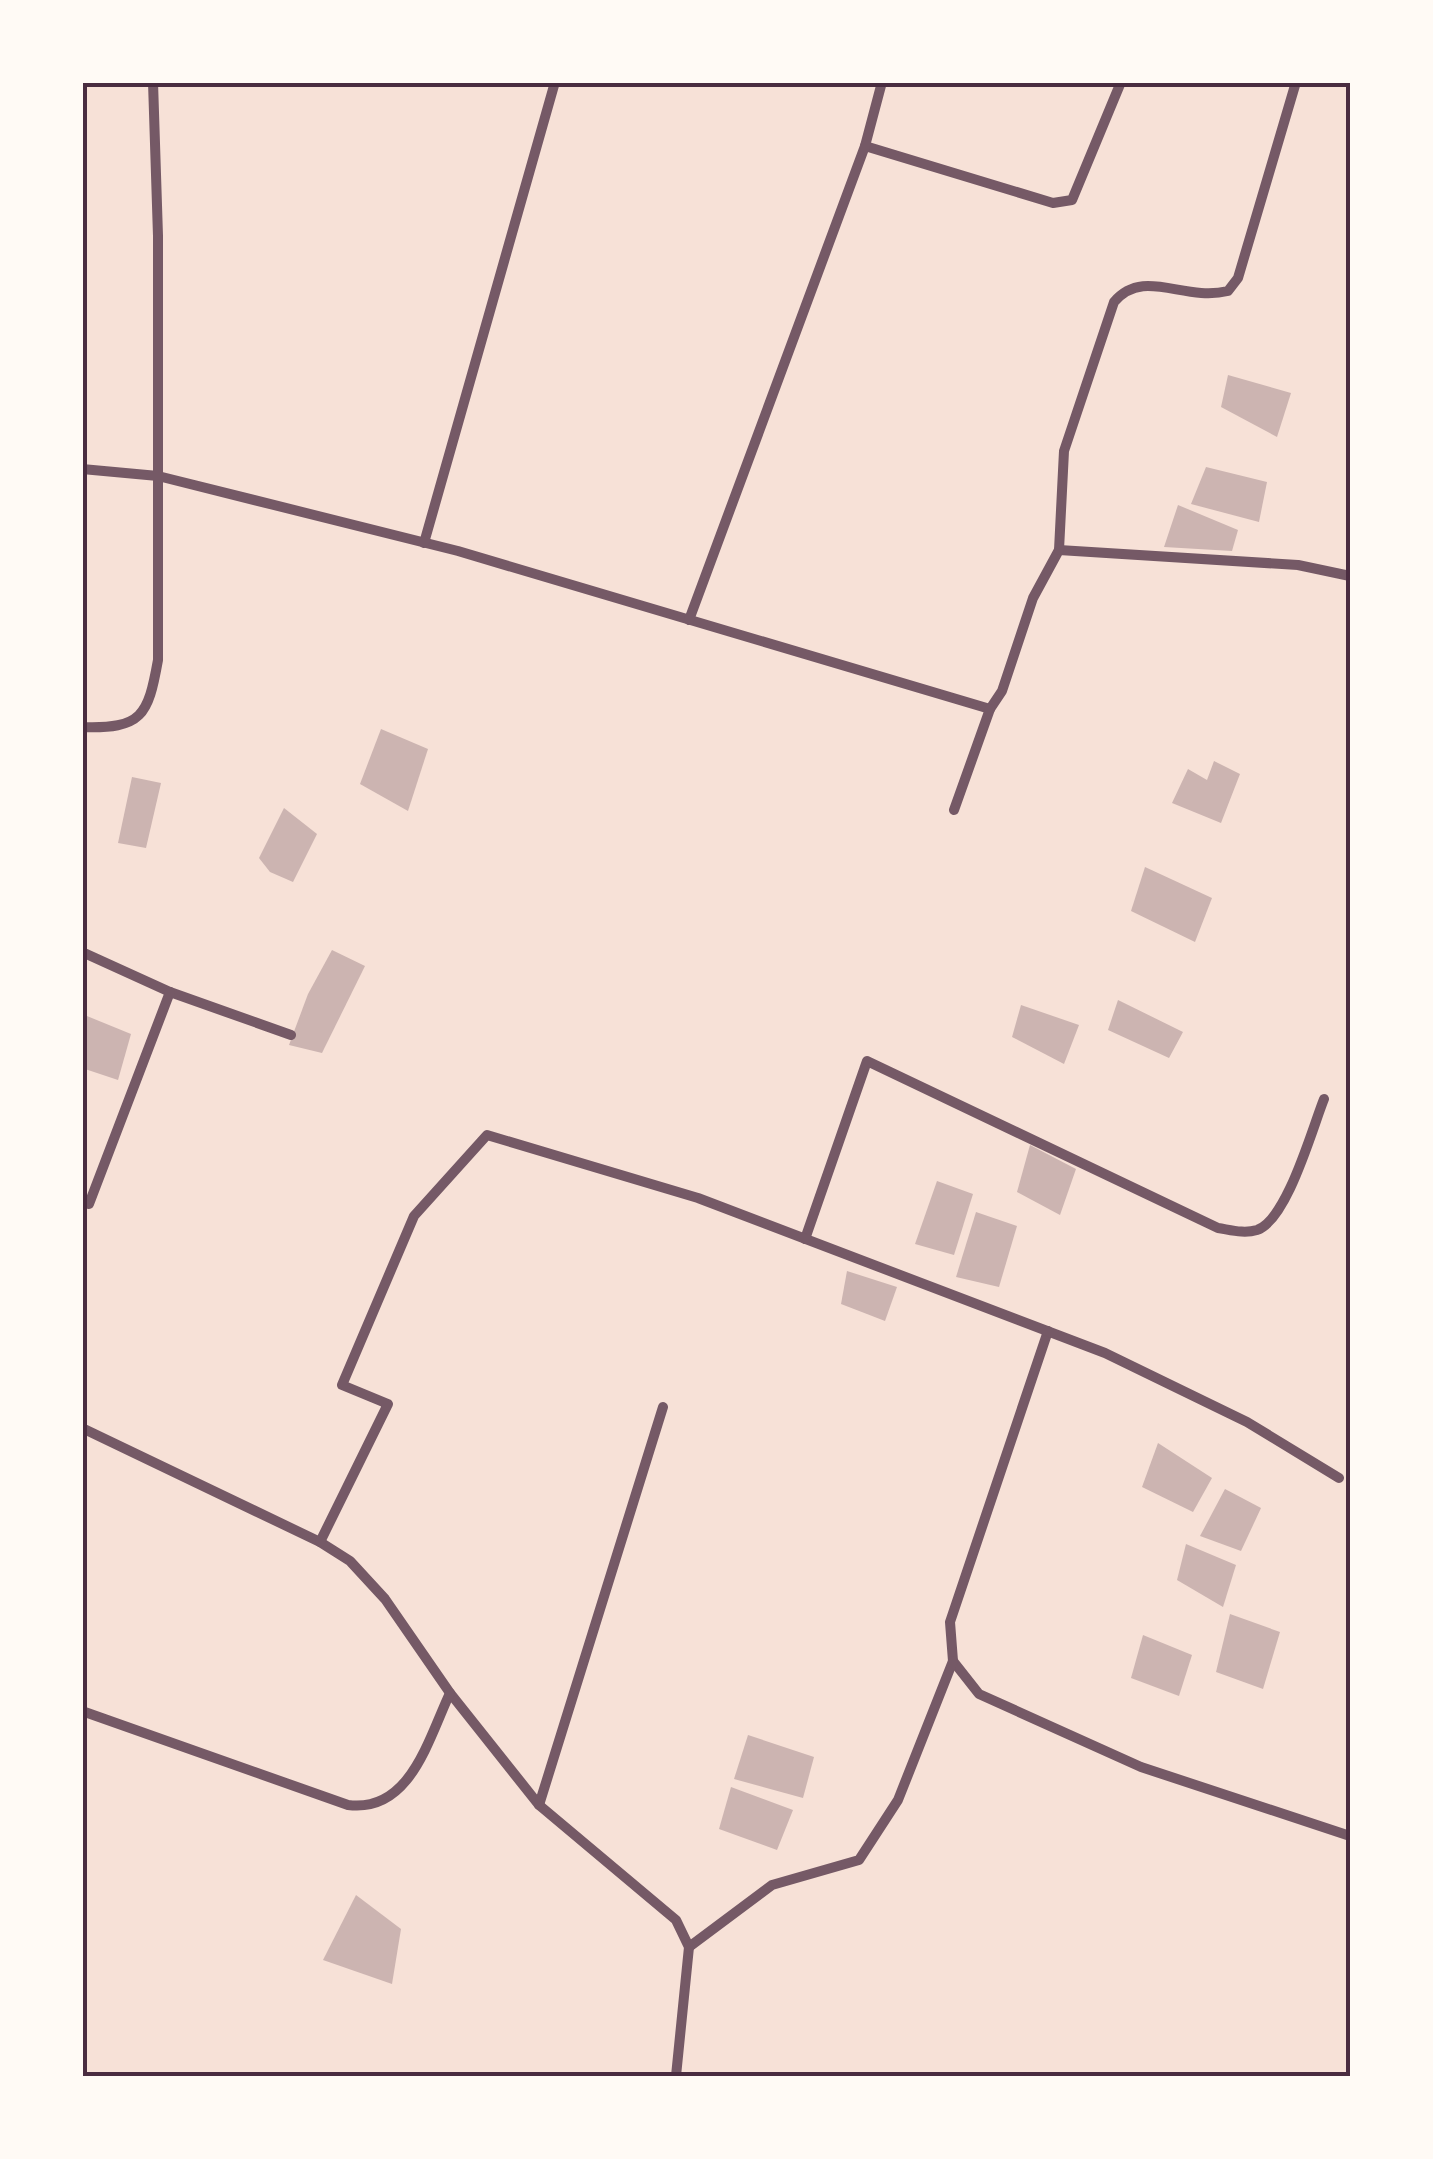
<svg xmlns="http://www.w3.org/2000/svg" width="1433" height="2159" font-family="Karla,sans-serif">
  <rect width="100%" height="100%" fill="#f7e1d7"/>
  <!-- building -->
  <g fill="#ccb4b1">
    <path d="M1228,375L1291,393L1277,437L1221,407Z"/>
    <path d="M1206,467L1267,482L1259,522L1191,504Z"/>
    <path d="M1178,505L1238,530L1232,551L1164,547Z"/>
    <path d="M381,729L428,749L408,811L360,784Z"/>
    <path d="M1214,761L1240,774L1221,823L1172,803L1188,769L1207,780Z"/>
    <path d="M132,777L161,783L146,848L118,843Z"/>
    <path d="M284,808L317,834L293,882L270,872L259,858Z"/>
    <path d="M1145,867L1212,898L1195,942L1131,911Z"/>
    <path d="M332,950L365,966L322,1053L289,1045L308,994Z"/>
    <path d="M1118,1000L1183,1032L1169,1058L1108,1030Z"/>
    <path d="M1021,1005L1079,1025L1064,1064L1012,1037Z"/>
    <path d="M82,1014L131,1034L118,1080L82,1068Z"/>
    <path d="M1030,1145L1076,1169L1060,1215L1017,1192Z"/>
    <path d="M937,1181L973,1194L954,1255L915,1244Z"/>
    <path d="M976,1212L1017,1226L999,1287L956,1277Z"/>
    <path d="M847,1271L897,1287L885,1321L841,1304Z"/>
    <path d="M1158,1443L1212,1478L1193,1512L1142,1487Z"/>
    <path d="M1225,1489L1261,1508L1241,1551L1200,1536Z"/>
    <path d="M1186,1544L1236,1565L1223,1607L1177,1580Z"/>
    <path d="M1230,1614L1280,1632L1263,1689L1216,1672Z"/>
    <path d="M1143,1635L1192,1655L1179,1696L1131,1678Z"/>
    <path d="M748,1735L814,1757L803,1798L734,1779Z"/>
    <path d="M731,1787L793,1810L777,1850L719,1829Z"/>
    <path d="M356,1895L401,1929L392,1984L323,1960Z"/>
  </g>
  <g fill="none" stroke-linecap="round" stroke-linejoin="round">
    <!-- minor -->
    <g stroke="#755966" stroke-width="10">
      <path d="M865,146L1053,203L1072,200L1121,82"/>
      <path d="M82,469L158,476L458,551L990,709L1002,691L1033,598L1059,550L1298,565L1350,576"/>
      <path d="M424,543L555,82"/>
      <path d="M1059,550L1064,451L1114,302C1144,267 1183,302 1228,291L1238,278L1296,82"/>
      <path d="M689,620L865,146L882,82"/>
      <path d="M82,727C142,729 148,716 158,660V236L153,82"/>
      <path d="M954,810L990,709"/>
      <path d="M82,952L170,992L291,1035"/>
      <path d="M89,1204L170,992"/>
      <path d="M805,1239L867,1061L1218,1228C1231,1230 1244,1234 1257,1230C1287,1220 1312,1129 1324,1099"/>
      <path d="M1048,1331L950,1622L953,1661L979,1694L1141,1767L1350,1836"/>
      <path d="M82,1428L320,1542L350,1561L385,1599L450,1693L539,1805L676,1920L689,1947L676,2076"/>
      <path d="M320,1542L388,1404L342,1385L414,1216L487,1135L698,1198L1105,1353L1247,1422L1339,1478"/>
      <path d="M82,1711L348,1805C410,1813 428,1740 450,1693"/>
      <path d="M539,1805L663,1407"/>
      <path d="M689,1947L772,1885L859,1860L898,1800L953,1661"/>
    </g>
  </g>
  <!-- border -->
  <rect width="1433" height="2159" fill="none" stroke="#fffaf5" stroke-width="170"/>
  <rect x="85" y="85" width="1263" height="1989" fill="none" stroke="#4a2c40" stroke-width="4"/>
</svg>
